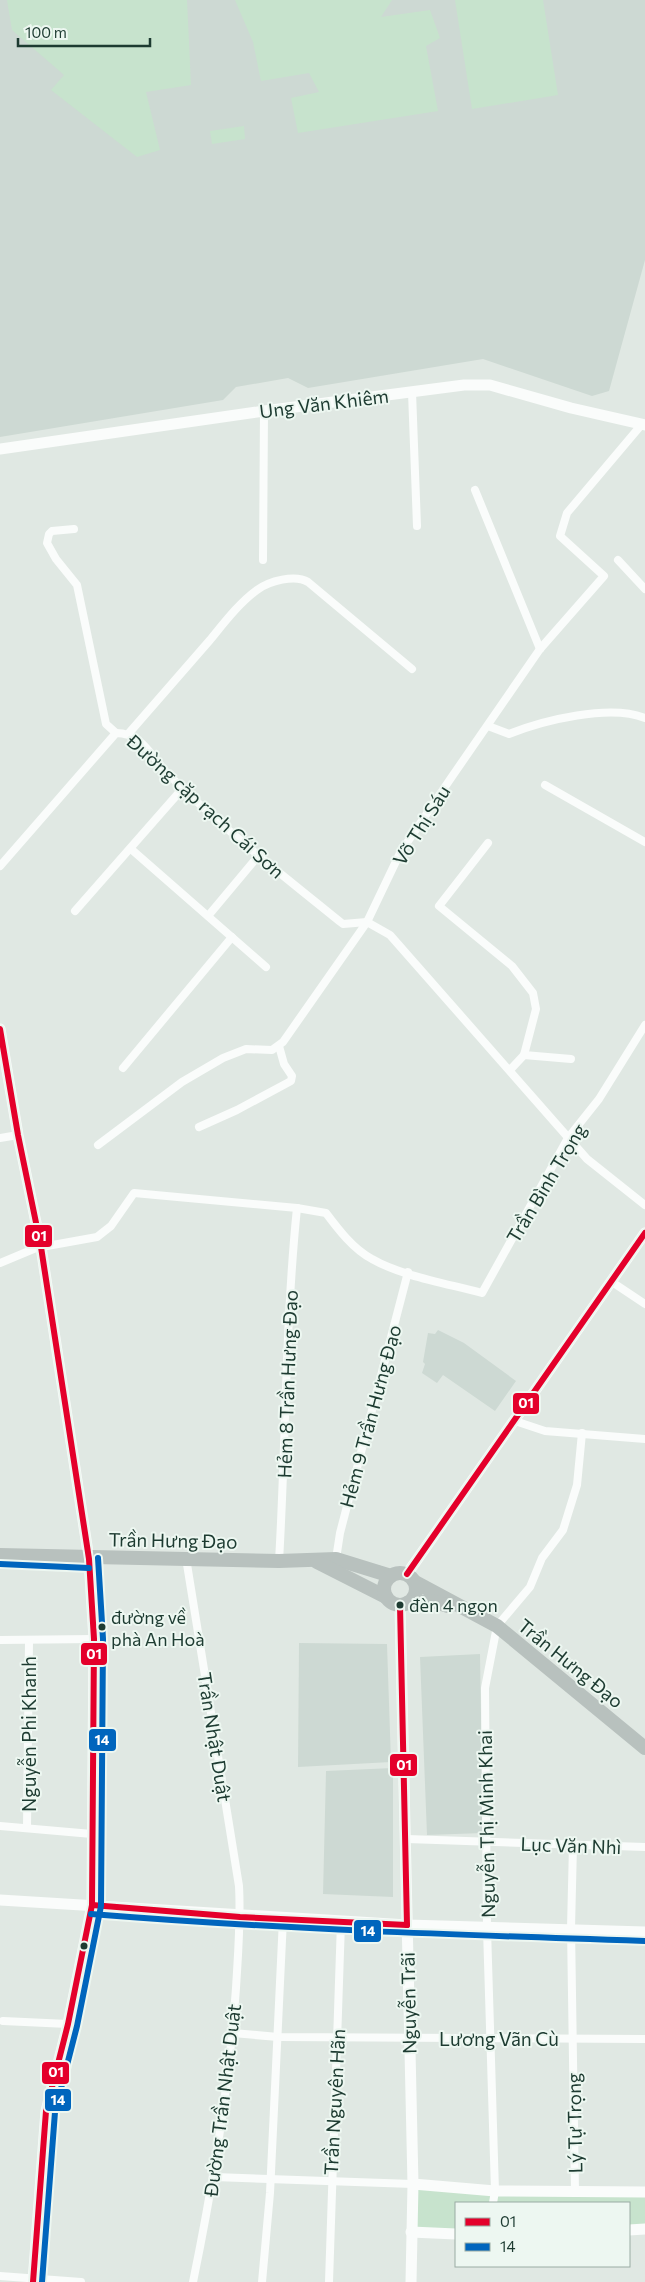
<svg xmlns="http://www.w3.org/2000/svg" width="645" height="2282" font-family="Commissioner,sans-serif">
  <rect width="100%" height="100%" fill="#e0e8e3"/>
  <!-- built -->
  <g fill="#cdd9d3">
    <path d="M0,0H645V260L609,391L592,396L483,359L308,388L288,378L236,387L223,400L0,437Z"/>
    <path d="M438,1330L464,1343L516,1381L495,1411L443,1375L437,1383L422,1373L425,1364L423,1362L428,1333L435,1334Z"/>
    <path d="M299,1643L387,1644L391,1762L298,1767Z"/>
    <path d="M480,1654L483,1833L427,1835L420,1657Z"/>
    <path d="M393,1768V1897L323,1894L326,1771Z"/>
  </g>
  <!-- green -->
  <g fill="#c7e3cd">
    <path d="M7,0H187L191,85L146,92L160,150L137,157L51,90L64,75L12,30Z"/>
    <path d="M235,0H392L381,17L430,10L440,38L426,46L438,111L298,133L291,98L319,92L309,73L261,81L253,42Z"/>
    <path d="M455,0H543L558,95L472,109Z"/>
    <path d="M244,126L245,139L212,144L210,131Z"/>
    <path d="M413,2184L645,2192V2229H629V2203H456V2232H411Z"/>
  </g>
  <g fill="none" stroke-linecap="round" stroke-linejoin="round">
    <!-- street -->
    <g stroke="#fafcfb" stroke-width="8">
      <path d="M412,392L417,526"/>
      <path d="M475,490L540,649"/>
      <path d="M74,529L52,531L49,534L47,543L56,559L77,585L106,724L116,733"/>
      <path d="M263,560L264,411"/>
      <path d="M618,560L645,589"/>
      <path d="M488,726L509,734C544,720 610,704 645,718"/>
      <path d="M129,733C156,702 183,671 210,640C224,623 239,603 257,590C269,581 295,574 308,582L412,669"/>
      <path d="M545,785L645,842"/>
      <path d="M488,843L439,906L512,966L533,993L536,1009L524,1055L510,1070"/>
      <path d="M131,849L266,967"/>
      <path d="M0,866L116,733C142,733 151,756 167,773C221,827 283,876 343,924L367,922"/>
      <path d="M75,911L183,788"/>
      <path d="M208,916L259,855"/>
      <path d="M367,922L390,935L587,1159L645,1205"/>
      <path d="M524,1055L571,1059"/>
      <path d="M123,1068L232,937"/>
      <path d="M199,1127L237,1110L291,1081L292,1076L284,1064L279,1046"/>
      <path d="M0,1138L18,1135"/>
      <path d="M98,1145L182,1082L223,1058L246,1049L272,1050L283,1042L367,922L400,853L451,778L540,649L604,576L560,536L567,513L642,424"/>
      <path d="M0,1263L36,1248L97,1237L111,1226L134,1193L297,1208L326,1213C338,1229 353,1249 372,1259C401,1276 449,1284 482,1293L568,1138L599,1099L645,1025"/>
      <path d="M612,1282L645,1304"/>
      <path d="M515,1421L545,1431L645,1439"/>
      <path d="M186,1558L239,1886C241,1920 238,1954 236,1988C229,2087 213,2185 193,2282"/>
      <path d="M336,1559L340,1533L408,1272"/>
      <path d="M279,1561C286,1443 285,1325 297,1208"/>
      <path d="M0,1640L94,1639"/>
      <path d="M0,1826L92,1834"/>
      <path d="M27,1828L29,1641"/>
      <path d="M407,1839L645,1847"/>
      <path d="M573,1845L571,1928L575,2191"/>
      <path d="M3,2021L68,2024"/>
      <path d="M233,2033L278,2037L645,2039"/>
      <path d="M214,2177L413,2184"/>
      <path d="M493,2203L495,2191L487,1929L485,1688L497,1626L530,1587L542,1558L563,1530L577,1485L582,1433"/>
      <path d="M0,2276L81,2282"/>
      <path d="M262,2282L270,2193L283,1919"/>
      <path d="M329,2282L341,1922"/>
    </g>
    <!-- secondary -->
    <g stroke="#fafcfb" stroke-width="11">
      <path d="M0,449L264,411L464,385H490L571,408L645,425"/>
      <path d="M0,1029L18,1135L41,1247L89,1559L94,1639L92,1905L68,2024L46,2111L33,2282"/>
      <path d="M407,1574L645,1233"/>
      <path d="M400,1605L413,2184L411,2282"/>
      <path d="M0,1900L407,1925L645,1932"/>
      <path d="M413,2184L495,2191L645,2192"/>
      <path d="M629,2230L645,2229"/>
      <path d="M411,2232L456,2234"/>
    </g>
    <!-- highway -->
    <g stroke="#b8c1be" stroke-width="14">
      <path d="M0,1555L279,1561L336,1559L391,1576"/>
      <path d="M317,1562L386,1597"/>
      <circle cx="400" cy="1589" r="16"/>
      <path d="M415,1582L497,1626L645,1748"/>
      <path d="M407,1603L433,1601L448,1606"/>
    </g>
    <!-- bus-1 casing -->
    <g stroke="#edf7f1" stroke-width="10">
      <g id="bus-1">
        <path d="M0,1029L18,1135L41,1247L89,1559L94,1639L92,1905L68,2024L46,2111L33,2282"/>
        <path d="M407,1574L645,1233"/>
        <path d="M400,1605L407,1925"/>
        <path d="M92,1905L240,1917L407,1925"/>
      </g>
    </g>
    <!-- bus-2 casing -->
    <g stroke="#edf7f1" stroke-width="10">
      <g id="bus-2">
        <path d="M0,1564L89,1568"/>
        <path d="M91,1914C276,1929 460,1935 645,1941"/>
        <path d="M42,2282L55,2112L77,2026L101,1906L103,1639L98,1558"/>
      </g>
    </g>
    <!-- bus-1 -->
    <use href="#bus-1" stroke="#e4002b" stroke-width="6"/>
    <!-- bus-2 -->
    <use href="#bus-2" stroke="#0065bd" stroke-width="6"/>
  </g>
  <!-- markers -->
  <g fill="#1d3b31" stroke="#edf7f1" stroke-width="2">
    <circle cx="400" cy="1605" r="4.5"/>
    <circle cx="102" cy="1627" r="4.5"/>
    <circle cx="84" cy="1946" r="4.5"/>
  </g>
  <g text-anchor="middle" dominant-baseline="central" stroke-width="4" stroke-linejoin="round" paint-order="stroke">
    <!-- bus labels -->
    <g font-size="18" fill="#1d3b31" stroke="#edf7f1" text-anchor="start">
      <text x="409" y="1605">đèn 4 ngọn</text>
      <text x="111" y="1617">đường về<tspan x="111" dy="22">phà An Hoà</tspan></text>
    </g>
    <!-- street labels -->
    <g font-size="19" fill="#1d3b31" stroke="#edf7f1">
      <text transform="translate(324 403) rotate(-7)">Ung Văn Khiêm</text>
      <text transform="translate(206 806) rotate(42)">Đường cặp rạch Cái Sơn</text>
      <text transform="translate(421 825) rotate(-58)">Võ Thị Sáu</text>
      <text transform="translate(546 1183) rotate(-59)">Trần Bình Trọng</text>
      <text transform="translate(287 1384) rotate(-88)">Hẻm 8 Trần Hưng Đạo</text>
      <text transform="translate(370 1416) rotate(-75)">Hẻm 9 Trần Hưng Đạo</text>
      <text transform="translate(173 1540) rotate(1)">Trần Hưng Đạo</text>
      <text transform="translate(571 1663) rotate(39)">Trần Hưng Đạo</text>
      <text transform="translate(28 1734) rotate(-90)">Nguyễn Phi Khanh</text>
      <text transform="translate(215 1737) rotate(81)">Trần Nhật Duật</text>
      <text transform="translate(486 1824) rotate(-91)">Nguyễn Thị Minh Khai</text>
      <text transform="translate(571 1845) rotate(2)">Lục Văn Nhì</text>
      <text transform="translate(408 2003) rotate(-91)">Nguyễn Trãi</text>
      <text x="499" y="2038">Lương Vãn Cù</text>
      <text transform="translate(222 2100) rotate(-83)">Đường Trần Nhật Duật</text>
      <text transform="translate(334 2102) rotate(-87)">Trần Nguyên Hãn</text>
      <text transform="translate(574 2123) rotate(-91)">Lý Tự Trọng</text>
    </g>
  </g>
  <g stroke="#edf7f1" stroke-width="2">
    <rect x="24" y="1224" width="29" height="24" rx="5" fill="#e4002b"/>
    <rect x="512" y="1392" width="28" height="23" rx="5" fill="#e4002b"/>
    <rect x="80" y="1642" width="28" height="24" rx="5" fill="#e4002b"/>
    <rect x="88" y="1728" width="29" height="24" rx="5" fill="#0065bd"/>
    <rect x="389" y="1753" width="29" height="24" rx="5" fill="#e4002b"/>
    <rect x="353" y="1919" width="29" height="24" rx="5" fill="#0065bd"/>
    <rect x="41" y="2061" width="29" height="24" rx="5" fill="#e4002b"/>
    <rect x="44" y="2088" width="28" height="24" rx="5" fill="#0065bd"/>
  </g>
  <g font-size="14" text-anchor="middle" font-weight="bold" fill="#fff">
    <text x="39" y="1241">01</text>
    <text x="526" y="1408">01</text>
    <text x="94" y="1659">01</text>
    <text x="102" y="1745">14</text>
    <text x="404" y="1770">01</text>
    <text x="368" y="1936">14</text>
    <text x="56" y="2077">01</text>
    <text x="58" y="2105">14</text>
  </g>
  <!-- legend -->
  <rect x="455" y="2202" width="175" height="65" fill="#edf7f1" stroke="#9aaca4"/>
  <rect x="465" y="2218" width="25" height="8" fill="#e4002b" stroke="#9aaca4"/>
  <text x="500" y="2227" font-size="15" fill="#1d3b31">01</text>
  <rect x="465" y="2243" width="25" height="8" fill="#0065bd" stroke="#9aaca4"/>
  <text x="500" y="2252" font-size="15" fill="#1d3b31">14</text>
  <!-- scale -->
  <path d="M18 38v8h132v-8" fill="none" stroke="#1d3b31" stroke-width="2.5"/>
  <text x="25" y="38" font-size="15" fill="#1d3b31" stroke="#edf7f1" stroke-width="4" paint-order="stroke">100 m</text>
</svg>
